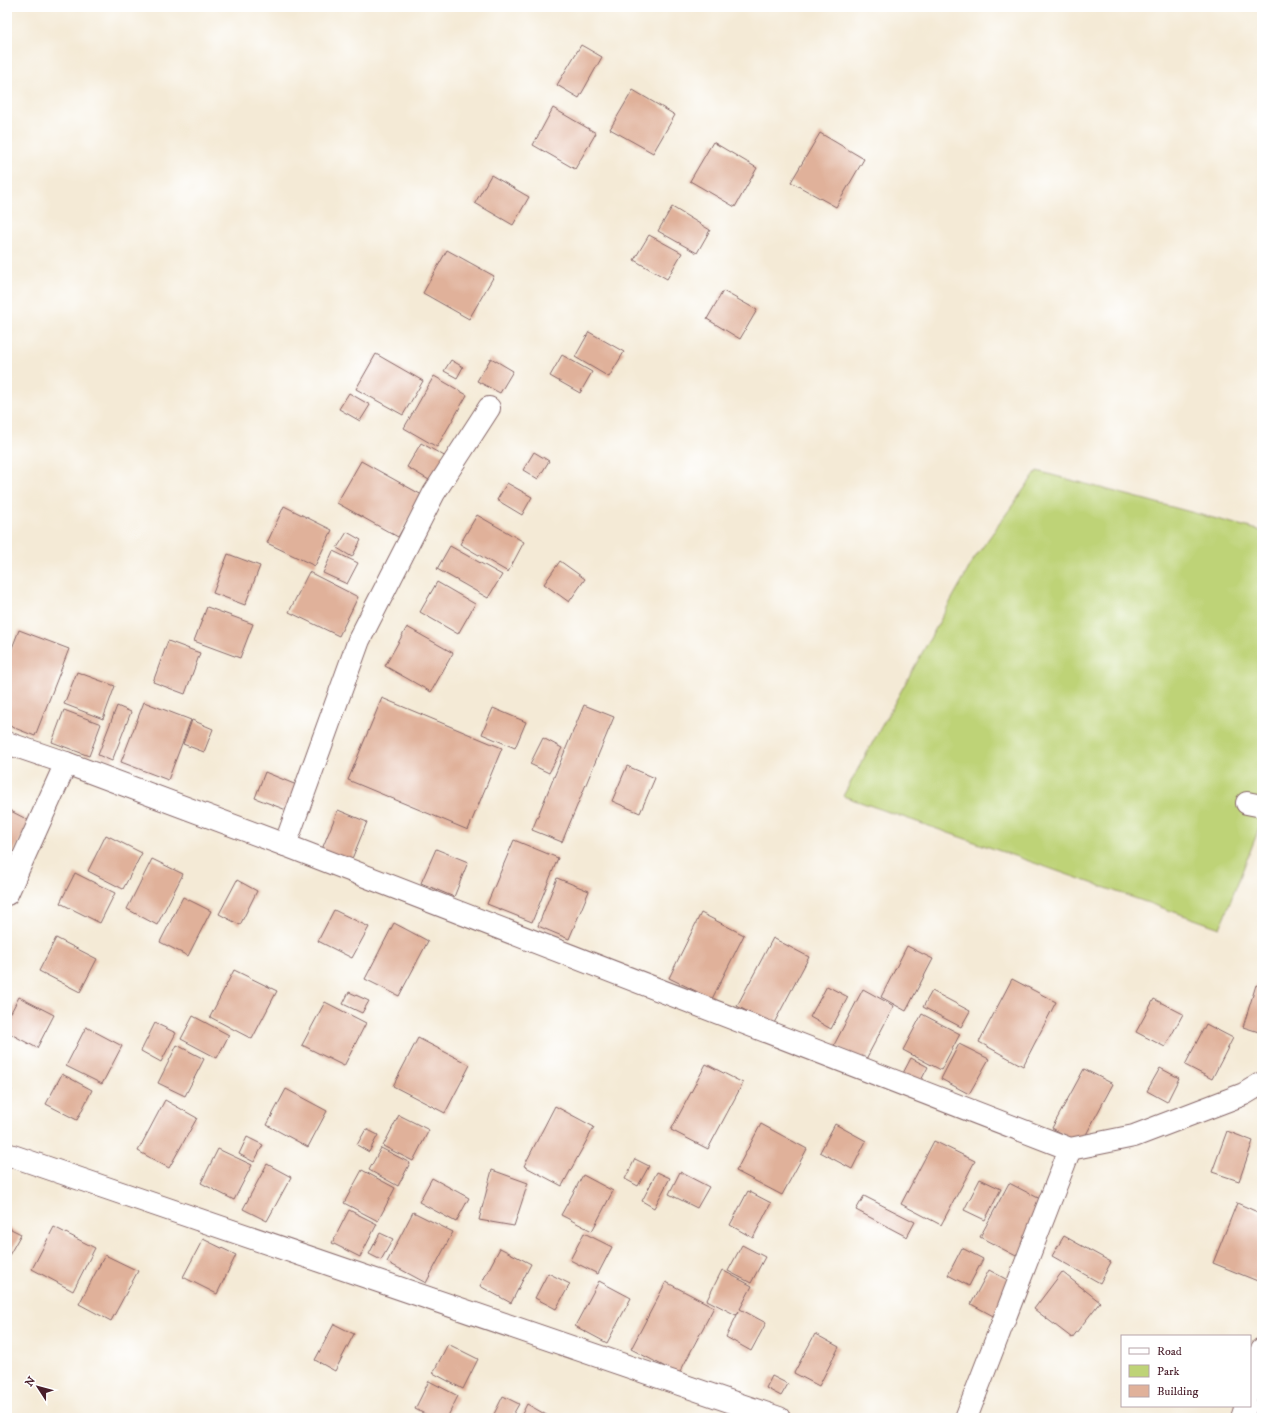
<svg xmlns="http://www.w3.org/2000/svg" width="1269" height="1425" font-family="'IM FELL DW Pica',serif">
  <rect width="100%" height="100%" fill="#fff"/>
  <filter id="ink" filterUnits="userSpaceOnUse"><feTurbulence type="fractalNoise" baseFrequency=".025" numOctaves="2"/><feDisplacementMap in="SourceGraphic" scale="8" xChannelSelector="R" yChannelSelector="G"/><feConvolveMatrix kernelMatrix="1 2 1 2 8 2 1 2 1" color-interpolation-filters="sRGB"/></filter>
  <filter id="wash" filterUnits="userSpaceOnUse"><feTurbulence type="fractalNoise" baseFrequency=".012" numOctaves="4" result="noise"/><feDisplacementMap in="SourceGraphic" scale="16" xChannelSelector="R" yChannelSelector="G"/><feGaussianBlur stdDeviation="0.9" result="paint"/><feColorMatrix in="noise" values="0 0 0 0 0 0 0 0 0 0 0 0 0 0 0 0 0 1.4 0 .05"/><feComposite in="paint" operator="in"/></filter>
  <g filter="url(#wash)">
    <rect width="100%" height="100%" fill="#f4ead6"/>
    <!-- green -->
    <path fill="#bed377" stroke="#847951" d="M1037,471L1262,531V821L1220,928L843,796L974,559Z"/>
    <g id="blocks">
      <!-- building -->
      <g fill="#e0b19a">
        <path d="M581,45L602,57L579,98L557,85Z"/>
        <path d="M633,90L675,115L653,153L610,129Z"/>
        <path d="M553,108L596,133L575,169L533,145Z"/>
        <path d="M820,133L864,159L836,207L791,182Z"/>
        <path d="M713,142L757,168L735,207L690,181Z"/>
        <path d="M491,175L529,197L513,225L475,203Z"/>
        <path d="M672,207L710,230L697,253L658,231Z"/>
        <path d="M649,235L682,253L667,279L634,260Z"/>
        <path d="M447,250L494,276L469,319L423,293Z"/>
        <path d="M723,291L757,310L740,339L707,319Z"/>
        <path d="M589,332L624,352L609,377L575,357Z"/>
        <path d="M376,354L423,381L403,415L356,389Z"/>
        <path d="M562,355L592,372L580,393L550,376Z"/>
        <path d="M491,358L513,371L500,393L477,381Z"/>
        <path d="M451,360L463,367L457,378L444,371Z"/>
        <path d="M434,376L467,395L437,447L404,428Z"/>
        <path d="M349,393L370,405L360,421L339,409Z"/>
        <path d="M421,443L448,458L434,483L407,467Z"/>
        <path d="M534,452L549,461L538,479L523,470Z"/>
        <path d="M361,461L422,495L398,537L337,503Z"/>
        <path d="M507,483L532,497L522,515L497,500Z"/>
        <path d="M284,506L332,530L315,566L267,543Z"/>
        <path d="M477,515L524,542L508,572L460,544Z"/>
        <path d="M347,532L361,540L352,557L337,548Z"/>
        <path d="M450,546L502,575L488,598L437,569Z"/>
        <path d="M333,551L358,563L347,584L323,573Z"/>
        <path d="M228,554L260,566L245,605L213,593Z"/>
        <path d="M560,561L585,579L569,602L544,584Z"/>
        <path d="M309,572L358,597L339,636L289,612Z"/>
        <path d="M437,582L475,604L458,634L420,612Z"/>
        <path d="M207,607L253,624L240,658L194,641Z"/>
        <path d="M407,627L453,653L431,692L385,666Z"/>
        <path d="M19,630L69,649L35,736L7,725V661Z"/>
        <path d="M168,641L200,653L185,694L153,682Z"/>
        <path d="M77,672L115,686L103,719L64,704Z"/>
        <path d="M382,698L502,748L468,830L348,780Z"/>
        <path d="M144,702L191,720L168,780L121,762Z"/>
        <path d="M584,705L614,717L562,842L532,830Z"/>
        <path d="M117,706L131,712L112,761L98,755Z"/>
        <path d="M493,708L526,722L515,748L482,734Z"/>
        <path d="M64,710L101,724L89,756L52,742Z"/>
        <path d="M192,720L213,729L204,752L183,744Z"/>
        <path d="M543,738L562,748L549,773L530,764Z"/>
        <path d="M627,766L655,778L640,813L612,801Z"/>
        <path d="M265,772L299,786L289,811L255,798Z"/>
        <path d="M7,809L30,821L8,863H7Z"/>
        <path d="M338,810L367,822L349,866L320,854Z"/>
        <path d="M106,835L142,853L123,889L88,871Z"/>
        <path d="M514,840L558,858L532,922L487,904Z"/>
        <path d="M436,849L468,862L454,897L421,883Z"/>
        <path d="M152,859L183,874L157,925L127,909Z"/>
        <path d="M75,873L115,893L100,923L60,903Z"/>
        <path d="M557,878L589,891L569,939L538,926Z"/>
        <path d="M237,880L257,891L240,925L219,914Z"/>
        <path d="M183,897L211,911L188,956L160,942Z"/>
        <path d="M334,910L369,927L352,958L318,941Z"/>
        <path d="M701,913L744,935L712,999L669,978Z"/>
        <path d="M394,923L428,941L399,996L365,979Z"/>
        <path d="M56,938L97,959L80,992L39,971Z"/>
        <path d="M773,938L809,957L773,1025L737,1006Z"/>
        <path d="M907,946L933,959L906,1011L881,997Z"/>
        <path d="M234,970L277,991L252,1039L210,1017Z"/>
        <path d="M1012,979L1056,1002L1023,1066L979,1042Z"/>
        <path d="M1256,985L1262,987V1033L1243,1027Z"/>
        <path d="M827,986L848,997L831,1029L810,1017Z"/>
        <path d="M863,989L894,1006L865,1061L834,1045Z"/>
        <path d="M932,991L970,1011L961,1027L923,1007Z"/>
        <path d="M349,992L369,1001L362,1013L343,1004Z"/>
        <path d="M19,997L54,1015L37,1048L7,1032V1020Z"/>
        <path d="M1154,999L1183,1014L1165,1047L1136,1032Z"/>
        <path d="M325,1002L366,1023L344,1066L302,1045Z"/>
        <path d="M922,1014L960,1034L941,1070L903,1050Z"/>
        <path d="M193,1016L229,1035L217,1058L181,1039Z"/>
        <path d="M155,1023L176,1033L161,1062L141,1051Z"/>
        <path d="M1206,1024L1233,1038L1212,1079L1185,1065Z"/>
        <path d="M86,1027L122,1046L102,1084L66,1066Z"/>
        <path d="M418,1038L470,1065L445,1113L393,1086Z"/>
        <path d="M959,1044L989,1059L969,1094L941,1079Z"/>
        <path d="M177,1045L204,1059L185,1096L158,1083Z"/>
        <path d="M911,1058L928,1067L917,1088L900,1079Z"/>
        <path d="M706,1064L743,1083L708,1149L671,1130Z"/>
        <path d="M1160,1068L1179,1078L1167,1102L1147,1091Z"/>
        <path d="M1084,1069L1113,1084L1081,1144L1052,1128Z"/>
        <path d="M62,1074L92,1090L77,1120L46,1104Z"/>
        <path d="M7,1088L12,1090L7,1099Z"/>
        <path d="M286,1089L327,1111L308,1147L267,1125Z"/>
        <path d="M165,1100L197,1118L169,1168L138,1151Z"/>
        <path d="M555,1106L594,1127L562,1186L524,1166Z"/>
        <path d="M399,1115L429,1130L413,1161L383,1146Z"/>
        <path d="M761,1124L807,1149L782,1195L736,1171Z"/>
        <path d="M835,1124L866,1141L852,1169L820,1152Z"/>
        <path d="M366,1129L378,1135L369,1152L357,1145Z"/>
        <path d="M1227,1131L1253,1141L1239,1181L1212,1172Z"/>
        <path d="M247,1137L263,1145L254,1162L239,1154Z"/>
        <path d="M934,1141L975,1161L941,1225L901,1204Z"/>
        <path d="M381,1148L410,1163L398,1186L369,1170Z"/>
        <path d="M218,1149L252,1165L234,1200L201,1183Z"/>
        <path d="M635,1159L649,1166L638,1186L625,1179Z"/>
        <path d="M267,1164L291,1177L267,1221L243,1209Z"/>
        <path d="M362,1170L395,1188L378,1221L344,1203Z"/>
        <path d="M492,1170L528,1183L514,1226L479,1220Z"/>
        <path d="M657,1172L670,1178L654,1208L642,1201Z"/>
        <path d="M680,1172L709,1187L697,1208L669,1194Z"/>
        <path d="M583,1175L613,1191L592,1231L561,1215Z"/>
        <path d="M432,1178L469,1198L456,1222L419,1202Z"/>
        <path d="M980,1179L1001,1189L985,1220L964,1210Z"/>
        <path d="M1009,1183L1046,1202L1018,1257L980,1237Z"/>
        <path d="M748,1191L771,1203L753,1238L730,1225Z"/>
        <path d="M864,1196L915,1222L907,1237L856,1210Z"/>
        <path d="M1237,1203L1262,1214V1277L1260,1282L1213,1263Z"/>
        <path d="M349,1210L377,1224L360,1257L332,1243Z"/>
        <path d="M413,1212L453,1232L426,1283L387,1262Z"/>
        <path d="M7,1227L21,1234L7,1259Z"/>
        <path d="M54,1227L95,1248L73,1291L32,1269Z"/>
        <path d="M380,1233L393,1239L381,1260L369,1254Z"/>
        <path d="M584,1233L612,1247L598,1274L570,1260Z"/>
        <path d="M1064,1236L1111,1262L1100,1283L1052,1256Z"/>
        <path d="M203,1239L236,1255L217,1294L183,1277Z"/>
        <path d="M742,1245L765,1257L751,1283L728,1271Z"/>
        <path d="M500,1248L531,1264L511,1303L480,1286Z"/>
        <path d="M962,1248L983,1259L969,1286L948,1275Z"/>
        <path d="M105,1255L138,1271L111,1321L79,1304Z"/>
        <path d="M722,1270L752,1286L740,1309L766,1323L751,1351L726,1337L739,1311L736,1315L707,1300Z"/>
        <path d="M989,1270L1015,1284L997,1318L971,1304Z"/>
        <path d="M1062,1272L1100,1302L1072,1338L1034,1309Z"/>
        <path d="M548,1273L570,1284L556,1309L535,1298Z"/>
        <path d="M599,1281L631,1298L607,1343L575,1326Z"/>
        <path d="M666,1282L714,1307L679,1374L631,1349Z"/>
        <path d="M334,1324L354,1334L335,1371L315,1360Z"/>
        <path d="M815,1334L839,1347L819,1386L794,1373Z"/>
        <path d="M448,1344L478,1359L463,1389L433,1373Z"/>
        <path d="M772,1376L788,1384L781,1396L766,1388Z"/>
        <path d="M429,1381L458,1396L447,1418H433L415,1409Z"/>
        <path d="M503,1396L519,1404L511,1418H492Z"/>
        <path d="M527,1404L550,1417L549,1418H520Z"/>
      </g>
    </g>
  </g>
  <g filter="url(#ink)">
    <use href="#blocks" fill-opacity="0" stroke="#866667" stroke-width="1"/>
    <g fill="none" stroke-linecap="round" stroke-linejoin="round">
      <!-- minor casing -->
      <g stroke="#866667" stroke-width="24">
        <g id="minor">
          <path d="M7,743L66,763L285,845L1070,1149L1134,1136L1244,1094L1262,1083"/>
          <path d="M1247,803L1262,806"/>
          <path d="M285,845L359,640L434,493L489,408"/>
          <path d="M7,894L66,763"/>
          <path d="M7,1154L779,1418"/>
          <path d="M1250,1391L1262,1349"/>
          <path d="M966,1418L1070,1149"/>
          <path d="M1242,1418L1246,1406"/>
        </g>
      </g>
      <!-- minor -->
      <use href="#minor" stroke="#fff" stroke-width="22"/>
    </g>
  </g>
  <!-- margin -->
  <rect width="1269" height="1425" fill="none" stroke="#fff" stroke-width="24"/>
  <!-- legend -->
  <rect x="1121" y="1335" width="130" height="72" fill="#ffffff" stroke="#b7a5aa"/>
  <rect x="1129" y="1348" width="20" height="6" fill="#ffffff" stroke="#b7a5aa"/>
  <text x="1157" y="1355" font-size="12" fill="#4a1f2b">Road</text>
  <rect x="1129" y="1365" width="20" height="12" fill="#bed377" stroke="#b7a5aa"/>
  <text x="1157" y="1375" font-size="12" fill="#4a1f2b">Park</text>
  <rect x="1129" y="1385" width="20" height="12" fill="#e0b19a" stroke="#b7a5aa"/>
  <text x="1157" y="1395" font-size="12" fill="#4a1f2b">Building</text>
  <!-- north arrow -->
  <g transform="translate(38 1387) rotate(306)" stroke="#ffffff" stroke-width="3" paint-order="stroke">
  <path d="M0-3L7 15L0 10L-7 15Z" fill="#4a1f2b"/>
  <text y="-6" font-size="11" font-weight="bold" text-anchor="middle" fill="#4a1f2b">N</text>
  </g>
</svg>
